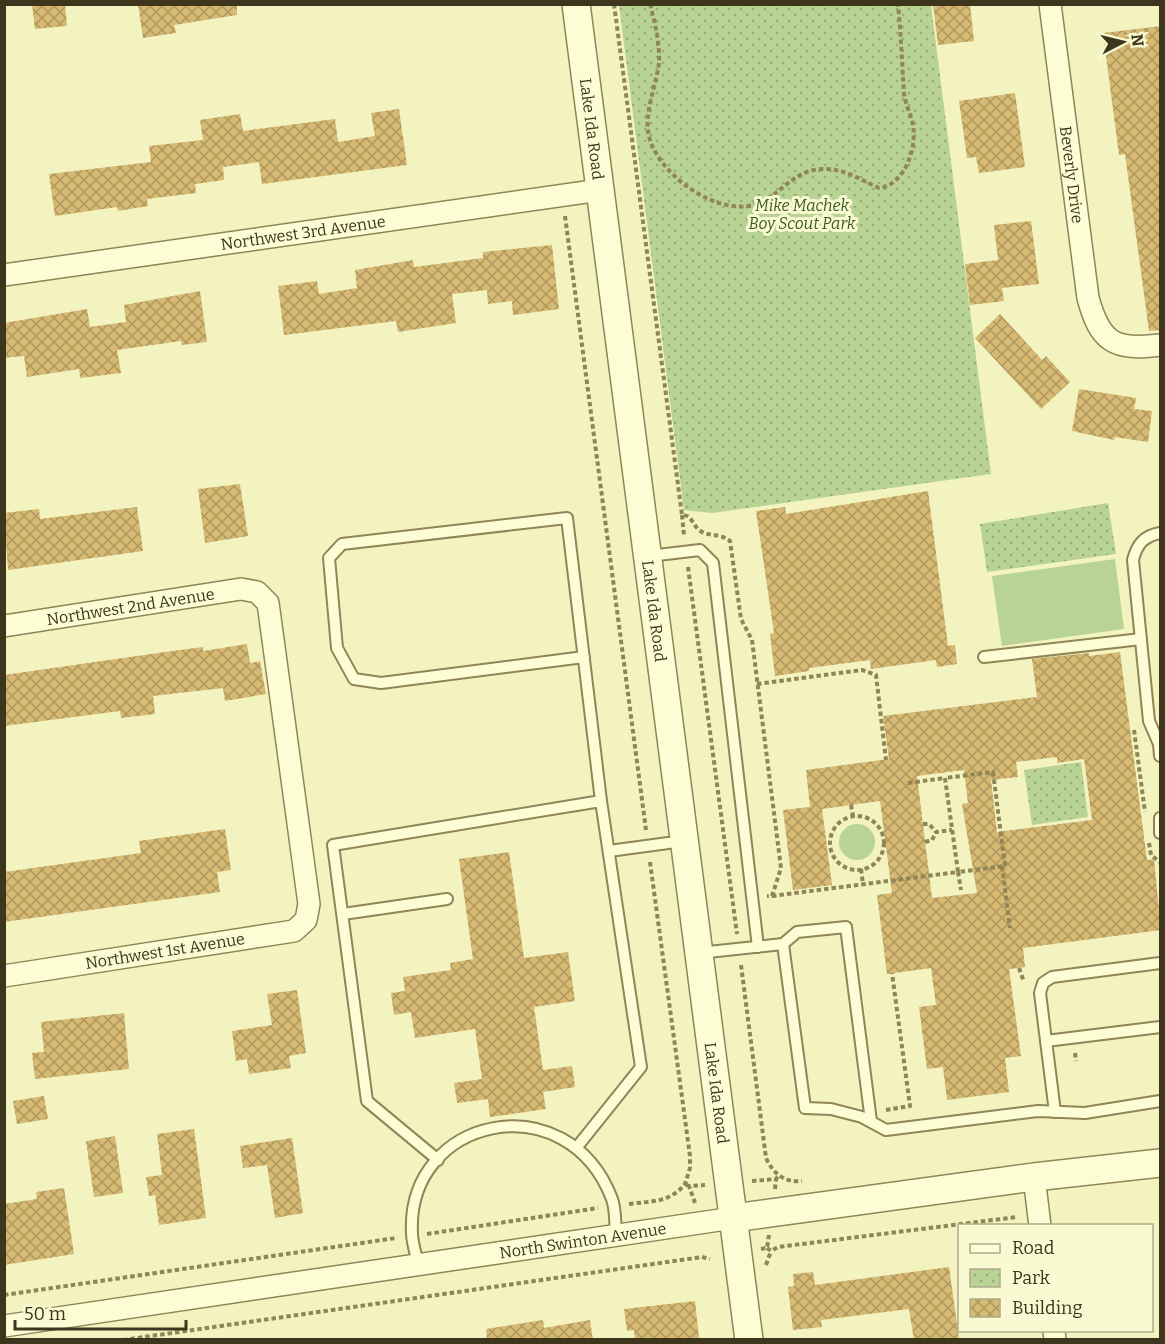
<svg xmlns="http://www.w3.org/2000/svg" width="1165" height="1344" font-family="Bitter,serif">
  <defs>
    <pattern id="park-dots" width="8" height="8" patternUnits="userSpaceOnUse" patternTransform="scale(1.5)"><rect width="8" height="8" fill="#b8d393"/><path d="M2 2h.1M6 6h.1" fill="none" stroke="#97ac77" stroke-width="1.8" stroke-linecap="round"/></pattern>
    <pattern id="building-cross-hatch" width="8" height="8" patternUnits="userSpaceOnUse" patternTransform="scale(1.5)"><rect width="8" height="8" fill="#d6b972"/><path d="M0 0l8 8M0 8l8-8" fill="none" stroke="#af975d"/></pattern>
  </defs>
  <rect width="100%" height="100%" fill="#f3f3c0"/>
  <!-- green -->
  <g fill="#b8d393">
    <path d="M1115,559L1124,629L1002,646L992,576Z"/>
    <circle cx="857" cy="842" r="18"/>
  </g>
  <!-- park -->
  <g fill="url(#park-dots)">
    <path d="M619,5H931L991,474L712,513L684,510Z"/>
    <path d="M1108,503L1116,554L987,572L980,524Z"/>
    <path d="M1081,762L1088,817L1032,825L1024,770Z"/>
  </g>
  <!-- building -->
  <g fill="url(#building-cross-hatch)" fill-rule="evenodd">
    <path d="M32,4H65L67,26L35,29Z"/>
    <path d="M138,4H237V15L174,25L176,33L143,38Z"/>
    <path d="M933,4H970L974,41L938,45Z"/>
    <path d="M1161,26V330L1149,331L1125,154L1119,155L1103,33Z"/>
    <path d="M1015,93L1025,167L979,173L976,157L967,158L959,101Z"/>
    <path d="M399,109L407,165L262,184L259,162L223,167L224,180L195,184L196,193L147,199L148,206L118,211L117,207L55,216L49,174L151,162L149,146L203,140L200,120L240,114L243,131L335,119L338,142L375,136L371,113Z"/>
    <path d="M1031,221L1039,284L1002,288L1004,301L970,305L965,264L998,260L994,225Z"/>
    <path d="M552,245L559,309L513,315L512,301L488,304L487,290L452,294L456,323L398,332L396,321L284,335L278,286L317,281L319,294L357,288L355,270L413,260L414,267L483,258V252Z"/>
    <path d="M200,291L207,342L182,345L181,341L117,350L121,373L80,378L79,369L27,377L24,356L4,358V323L87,309L90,327L126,322L124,305Z"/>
    <path d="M1000,314L1042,360L1046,356L1070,382L1041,409L975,338Z"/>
    <path d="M1079,389L1136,398L1134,409L1152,411L1148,442L1115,437L1114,440L1072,431Z"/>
    <path d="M240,484L248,536L205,543L198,489Z"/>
    <path d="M928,491L948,646L955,645L957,664L937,667L936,660L871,669L870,660L809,668V671L775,676L770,634L774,633L756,511L785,507L786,514Z"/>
    <path d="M137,507L143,551L8,570L4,513L39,509L40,519Z"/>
    <path d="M247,644L250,663L260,661L266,694L225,701L223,688L153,696L155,714L121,718L120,711L4,726V675L165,652L203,647V651Z"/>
    <path d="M1120,652L1147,860L1154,859L1161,930L1023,948L1025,967L1009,969L1021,1056L1005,1058L1009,1092L947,1100L943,1067L927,1069L919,1007L936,1005L931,968L887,974L877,895L892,893L880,801L822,809L832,885L793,890L783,810L810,807L806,770L889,759L883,716L1037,697L1032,659L1089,653V656ZM1057,757V763L1084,759L1092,820L997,832L991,780L1018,777L1016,762ZM964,770L968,803L962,804L977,893L932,898L917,776Z"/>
    <path d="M225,829L231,870L217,872L220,892L4,922V872L141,853L139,841Z"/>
    <path d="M509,852L524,958L568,952L575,1001L534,1007L543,1070L572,1066L575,1087L543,1092L546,1109L490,1117L488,1099L457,1103L454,1083L482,1079L475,1029L415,1038L411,1012L394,1015L391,993L405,991L403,977L451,970L450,963L473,959L459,859Z"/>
    <path d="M297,990L306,1053L289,1056L291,1068L249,1074L247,1059L236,1061L232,1031L272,1025L267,994Z"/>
    <path d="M124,1013L129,1069L35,1079L32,1053L44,1052L41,1022Z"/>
    <path d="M44,1096L48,1119L17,1124L13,1101Z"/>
    <path d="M194,1129L206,1218L159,1225L155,1195L149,1196L146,1177L162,1175L157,1134Z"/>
    <path d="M115,1136L123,1193L94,1197L86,1141Z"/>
    <path d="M292,1138L303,1213L275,1218L267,1165L243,1168L240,1146Z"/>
    <path d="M64,1188L74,1254L4,1265V1204L37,1199L36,1192Z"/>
    <path d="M949,1267L959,1338L914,1340L909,1309L821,1320L822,1327L793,1330L788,1287L794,1286L793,1274L813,1272L815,1285Z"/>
    <path d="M695,1301L699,1338L635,1340L634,1330L627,1331L624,1309Z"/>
    <path d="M543,1320L544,1328L590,1320L593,1340H487L486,1329Z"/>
  </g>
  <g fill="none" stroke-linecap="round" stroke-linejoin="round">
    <!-- service casing -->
    <g stroke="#8f8556" stroke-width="14">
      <g id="service">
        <path d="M1160,533C1144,536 1137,544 1133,560L1149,721L1159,744L1160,756"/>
        <path d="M649,556L700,550L713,563L758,947"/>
        <path d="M584,657L381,683L354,679L337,648L329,558L342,544L567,518L601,801"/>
        <path d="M984,657L1141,639"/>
        <path d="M1160,818V833"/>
        <path d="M609,851L683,841"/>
        <path d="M343,914L447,899"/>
        <path d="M783,944L805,1108L831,1109L862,1117L886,1130L1038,1111L1085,1113L1160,1101"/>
        <path d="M699,953L783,944L797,932L846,927L871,1121"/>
        <path d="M1046,1041L1160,1027"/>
        <path d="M1055,1112L1040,993L1043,983L1052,977L1160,963"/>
        <path d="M438,1160L367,1101L333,845L601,801L641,1067L577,1147"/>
        <path d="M418,1264C416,1254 412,1243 412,1233C406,1117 567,1081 612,1199C616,1210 615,1224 616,1235"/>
      </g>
    </g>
    <!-- minor casing -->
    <g stroke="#8f8556" stroke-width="24">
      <g id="minor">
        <path id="s1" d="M1050,4L1088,298C1100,342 1114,351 1160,345"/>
        <path id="s2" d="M4,275L600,190"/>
        <path id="s3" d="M4,626L241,589L257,592L268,603L309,904L306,920L294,931L4,976"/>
        <path d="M1034,1177L1040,1226"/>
        <path id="s4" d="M4,1326L733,1218"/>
        <path d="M1054,1330L1055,1340"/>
      </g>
    </g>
    <!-- tertiary casing -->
    <g stroke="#8f8556" stroke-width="30">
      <g id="tertiary">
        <path id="s5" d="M576,4L749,1340"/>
        <path d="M733,1218L1034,1177L1160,1163"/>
      </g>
    </g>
    <!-- path -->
    <g stroke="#8f8556" stroke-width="4" stroke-dasharray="4.5 3" stroke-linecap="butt">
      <path d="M614,4L682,515C692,515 692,524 699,530C708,537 721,533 730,541L741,619L752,640L781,868L772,896H767"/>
      <path d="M650,4C655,22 660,45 659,63C656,87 642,117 650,140C662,177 720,219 759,203C779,195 792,174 814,170C839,165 857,178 879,188C905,185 917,148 913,125C911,114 905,104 904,93C902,64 901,34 898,4"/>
      <path d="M565,216L646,830"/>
      <path d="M682,515L684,535"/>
      <path d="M688,567L737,934"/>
      <path d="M757,684L862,670L876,675L886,760"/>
      <path d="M1134,730L1145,812"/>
      <path d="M993,772L1005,866L958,872L945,778Z"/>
      <path d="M908,783L945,778"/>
      <path d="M851,805L853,816"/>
      <circle cx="857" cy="843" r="27"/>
      <path d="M923,824H929L936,832L952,830"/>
      <path d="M925,842L932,840L936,832"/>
      <path d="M1149,843L1151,855L1160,862"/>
      <path d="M650,862L690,1156V1168L685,1184"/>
      <path d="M1002,866L1010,928"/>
      <path d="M861,869L863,884"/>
      <path d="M772,896L958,872L961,890"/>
      <path d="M741,965L766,1158C773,1173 784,1183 802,1181"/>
      <path d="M1019,968L1024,982"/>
      <path d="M1075,1053L1076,1061"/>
      <path d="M886,1110L910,1106L892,973"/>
      <path d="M752,1181L776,1179L779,1175"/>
      <path d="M775,1189L776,1179"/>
      <path d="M695,1203L689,1186L705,1185"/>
      <path d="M629,1204C651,1201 670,1203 685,1184L689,1186"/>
      <path d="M427,1234L598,1208"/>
      <path d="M767,1248L771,1251L778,1247L1017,1217"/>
      <path d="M761,1249L767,1248L769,1235"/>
      <path d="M766,1265L771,1251"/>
      <path d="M4,1295L396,1238"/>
      <path d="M123,1340L702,1257L710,1259"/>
    </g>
    <!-- service -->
    <use href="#service" stroke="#fdfdd5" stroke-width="10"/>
    <!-- minor -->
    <use href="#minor" stroke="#fdfdd5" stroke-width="21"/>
    <!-- tertiary -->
    <use href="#tertiary" stroke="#fdfdd5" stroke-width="27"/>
  </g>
  <g text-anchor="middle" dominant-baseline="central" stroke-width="6" stroke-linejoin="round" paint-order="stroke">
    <!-- street labels -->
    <g font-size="16" fill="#3d361c" stroke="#f9fad1">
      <text stroke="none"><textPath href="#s5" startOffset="126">Lake Ida Road</textPath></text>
      <text stroke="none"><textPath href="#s1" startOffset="172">Beverly Drive</textPath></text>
      <text stroke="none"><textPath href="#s2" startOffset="302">Northwest 3rd Avenue</textPath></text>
      <text stroke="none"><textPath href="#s3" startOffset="128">Northwest 2nd Avenue</textPath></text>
      <text stroke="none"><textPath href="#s5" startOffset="612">Lake Ida Road</textPath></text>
      <text transform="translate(165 951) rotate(-9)">Northwest 1st Avenue</text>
      <text stroke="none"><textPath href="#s5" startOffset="1098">Lake Ida Road</textPath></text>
      <text stroke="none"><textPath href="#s4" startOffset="585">North Swinton Avenue</textPath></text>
    </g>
    <!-- park labels -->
    <g font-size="16" font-style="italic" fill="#3b5c20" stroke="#f9fad1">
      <text x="802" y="205">Mike Machek<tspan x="802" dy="18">Boy Scout Park</tspan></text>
    </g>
  </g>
  <!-- border -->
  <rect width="1165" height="1344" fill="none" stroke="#3d361c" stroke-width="12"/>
  <!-- legend -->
  <rect x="958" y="1224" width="195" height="108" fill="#f9fad1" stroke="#aeac89" stroke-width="1.5"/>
  <rect x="970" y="1244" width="30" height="9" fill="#fdfdd5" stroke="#aeac89" stroke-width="1.5"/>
  <text x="1012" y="1254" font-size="18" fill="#3d361c">Road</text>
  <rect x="970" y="1269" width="30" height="18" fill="url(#park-dots)" stroke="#aeac89" stroke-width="1.5"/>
  <text x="1012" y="1284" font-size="18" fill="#3d361c">Park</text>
  <rect x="970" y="1299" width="30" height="18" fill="url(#building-cross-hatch)" stroke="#aeac89" stroke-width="1.5"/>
  <text x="1012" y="1314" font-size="18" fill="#3d361c">Building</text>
  <!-- north arrow -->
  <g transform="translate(1123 42) rotate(83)" stroke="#f9fad1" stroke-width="4.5" paint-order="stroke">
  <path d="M0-4.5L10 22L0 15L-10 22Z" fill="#3d361c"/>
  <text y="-9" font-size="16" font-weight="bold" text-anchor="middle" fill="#3d361c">N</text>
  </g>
  <!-- scale -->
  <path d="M15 1320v9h171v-9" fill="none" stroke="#3d361c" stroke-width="3"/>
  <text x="24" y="1320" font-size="18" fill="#3d361c" stroke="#f9fad1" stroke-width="4.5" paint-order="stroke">50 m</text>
</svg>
